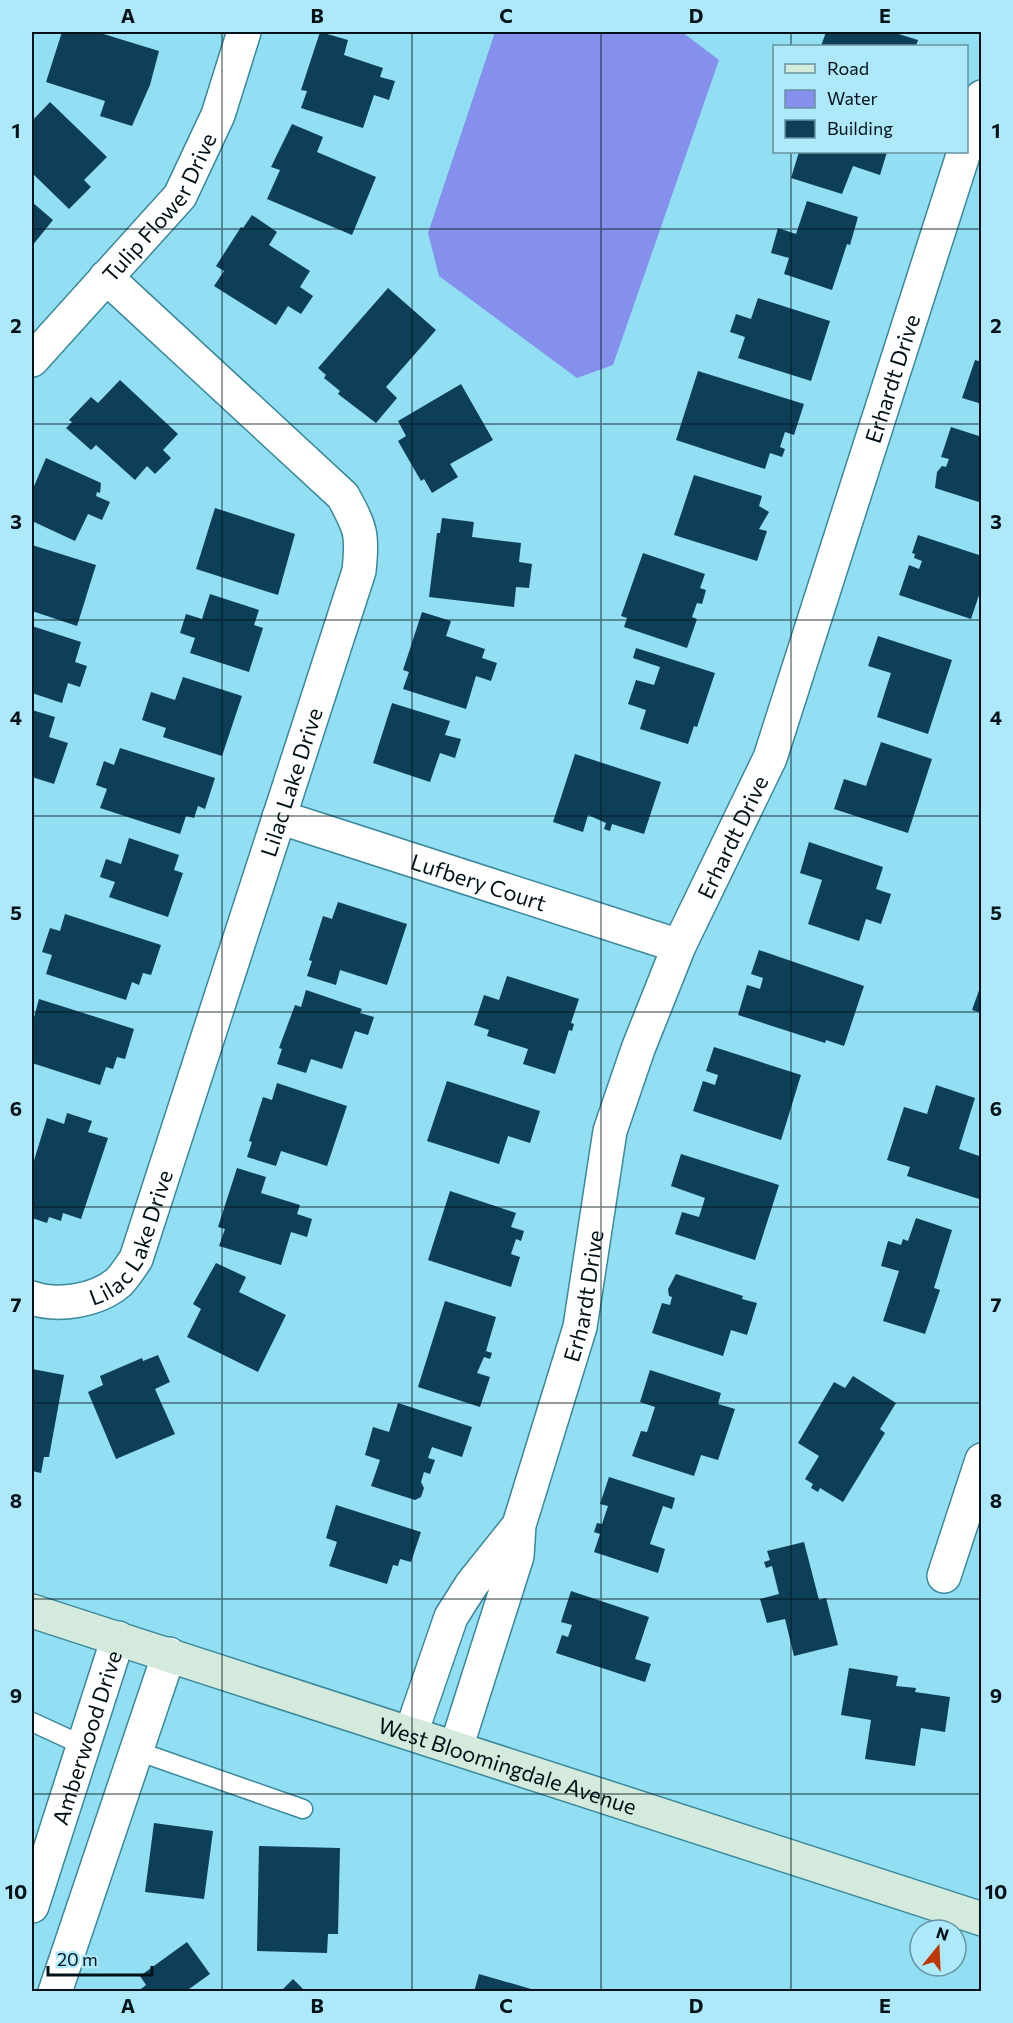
<svg xmlns="http://www.w3.org/2000/svg" width="1013" height="2023" font-family="Commissioner,sans-serif">
  <rect width="100%" height="100%" fill="#92def3"/>
  <!-- water -->
  <path fill="#8590ec" d="M495,32H682L719,60L613,365L577,378L439,276L428,233Z"/>
  <!-- building -->
  <g fill="#0e3f59">
    <path d="M62,32H97L159,51L150,85L132,126L100,116L105,101L46,82Z"/>
    <path d="M320,32L348,40L344,55L383,68L380,77L395,81L389,100L374,95L363,128L301,108L307,91L301,90Z"/>
    <path d="M826,32L838,34L839,32H892L918,40L916,46H821Z"/>
    <path d="M50,102L107,157L84,180L91,187L69,209L32,173V121Z"/>
    <path d="M292,124L323,137L317,152L376,177L352,235L267,199L280,170L271,167Z"/>
    <path d="M799,152H887L880,175L853,166L842,194L791,178Z"/>
    <path d="M807,201L858,217L850,245L847,244L832,290L784,274L789,258L771,253L778,228L796,234Z"/>
    <path d="M32,202L53,220L32,246Z"/>
    <path d="M252,215L277,232L269,245L310,271L300,287L313,296L301,314L288,306L276,325L214,286L224,271L216,266L241,227L243,228Z"/>
    <path d="M388,288L436,330L386,387L397,398L376,423L338,394L340,391L324,378L326,375L318,368Z"/>
    <path d="M758,298L830,321L811,381L738,358L745,337L730,332L736,314L751,319Z"/>
    <path d="M975,360L982,362V404L962,398Z"/>
    <path d="M698,371L804,404L794,435L785,432L780,447L785,449L782,457L770,453L765,469L676,440Z"/>
    <path d="M120,380L178,434L163,450L171,458L155,474L147,466L135,480L96,445L91,450L66,428L72,422L69,420L91,397L98,403Z"/>
    <path d="M461,384L493,440L450,464L458,477L432,493L424,479L421,481L398,441L406,436L398,421Z"/>
    <path d="M951,427L982,437V503L935,488L937,472L942,466L946,467L949,459L941,457Z"/>
    <path d="M46,458L101,483L100,493L97,492L96,496L110,502L102,520L88,514L75,541L32,521V491Z"/>
    <path d="M694,475L762,496L759,506L769,512L759,529L767,531L757,561L674,535Z"/>
    <path d="M215,508L295,534L278,595L196,569Z"/>
    <path d="M442,518L474,522L472,537L521,543L519,562L532,564L529,588L516,587L514,607L429,597L437,533H440Z"/>
    <path d="M918,535L982,556V586L971,619L899,595L909,565L919,569L922,561L914,558L915,554L912,553Z"/>
    <path d="M32,545L96,565L77,626L32,611Z"/>
    <path d="M643,553L705,574L700,588L706,590L702,604L697,603L692,617L697,619L687,648L624,627L627,618L621,616Z"/>
    <path d="M210,594L259,610L254,625L263,628L249,672L190,653L195,638L180,633L186,614L202,619Z"/>
    <path d="M422,612L451,621L446,636L485,649L482,658L497,663L491,681L476,676L466,709L403,689L409,672L403,670Z"/>
    <path d="M32,626L81,642L75,662L87,666L80,687L68,683L62,703L32,693Z"/>
    <path d="M878,636L952,660L928,734L877,717L891,673L868,666Z"/>
    <path d="M636,648L715,673L697,727L694,726L688,744L640,729L646,710L628,704L636,680L654,685L660,667L633,658Z"/>
    <path d="M183,677L242,696L222,756L163,737L166,728L142,720L151,692L175,700Z"/>
    <path d="M392,703L450,721L445,735L461,739L455,758L440,753L430,782L373,763Z"/>
    <path d="M32,710L55,717L49,737L68,743L54,784L32,777Z"/>
    <path d="M881,742L932,759L908,833L834,809L844,779L866,786Z"/>
    <path d="M120,748L215,778L205,809L198,806L194,818L186,816L180,834L100,808L107,789L96,785L104,761L114,765Z"/>
    <path d="M575,754L661,782L644,834L612,824L610,831L604,829L606,823L588,815L583,832L553,822Z"/>
    <path d="M129,838L179,855L174,870L183,873L168,917L109,897L115,882L100,877L106,859L121,864Z"/>
    <path d="M809,842L883,867L876,889L891,894L881,924L866,919L859,941L808,924L822,880L800,873Z"/>
    <path d="M338,902L407,924L387,985L340,970L336,985L307,976L312,961L309,960L323,916L332,919Z"/>
    <path d="M65,914L161,945L151,975L143,973L139,985L132,982L126,1000L46,974L52,955L42,952L50,928L60,931Z"/>
    <path d="M759,950L864,986L844,1046L826,1040L825,1043L738,1015L747,985L760,989L763,978L751,974Z"/>
    <path d="M507,976L579,999L571,1023L574,1024L572,1031L569,1030L555,1074L523,1064L528,1049L487,1036L489,1030L474,1025L484,995L499,1000Z"/>
    <path d="M982,982V1013L972,1010Z"/>
    <path d="M306,990L362,1009L360,1013L374,1017L368,1035L355,1031L342,1069L311,1059L306,1073L277,1064L282,1049L279,1048L295,1005L301,1007Z"/>
    <path d="M39,999L134,1029L125,1059L117,1057L113,1069L106,1067L100,1085L32,1063V1016L34,1017Z"/>
    <path d="M714,1047L801,1075L781,1140L693,1111L703,1081L715,1085L718,1075L706,1071Z"/>
    <path d="M447,1081L540,1111L530,1143L508,1136L499,1164L427,1141Z"/>
    <path d="M277,1083L347,1106L327,1166L281,1151L276,1166L247,1157L252,1142L249,1141L263,1097L272,1100Z"/>
    <path d="M936,1085L975,1098L959,1149L982,1157L979,1199L907,1176L910,1167L887,1160L904,1107L927,1114Z"/>
    <path d="M67,1113L92,1121L88,1132L108,1138L81,1219L63,1213L61,1221L49,1217L47,1223L32,1218V1167L47,1118L64,1124Z"/>
    <path d="M681,1154L779,1185L755,1260L675,1234L682,1212L699,1217L705,1198L671,1186Z"/>
    <path d="M237,1168L266,1177L261,1193L300,1205L297,1214L312,1219L307,1237L291,1232L281,1265L219,1246L225,1229L218,1227Z"/>
    <path d="M450,1191L516,1213L511,1227L524,1231L521,1241L516,1239L511,1254L520,1257L511,1287L428,1260Z"/>
    <path d="M916,1218L952,1230L934,1288L940,1290L925,1334L883,1321L899,1271L881,1266L888,1241L901,1245L903,1239L908,1241Z"/>
    <path d="M216,1263L246,1277L239,1292L286,1315L258,1372L187,1337L201,1309L193,1304Z"/>
    <path d="M676,1274L743,1296L742,1299L757,1303L747,1335L731,1330L723,1356L652,1333L662,1303L670,1305L672,1297L669,1296L668,1289Z"/>
    <path d="M445,1301L496,1317L486,1351L492,1353L490,1359L484,1357L477,1373L490,1377L480,1407L418,1387Z"/>
    <path d="M158,1355L170,1382L155,1389L175,1434L116,1459L88,1392L103,1385L100,1376L142,1358L143,1361Z"/>
    <path d="M32,1369L64,1375L49,1457H44L41,1473L32,1471Z"/>
    <path d="M650,1370L721,1393L718,1404L735,1409L718,1460L701,1455L694,1476L632,1456L641,1431L647,1432L655,1407L640,1402Z"/>
    <path d="M853,1376L896,1403L880,1429L885,1433L843,1502L820,1488L818,1492L811,1488L813,1484L805,1479L819,1456L798,1443L834,1382L845,1388Z"/>
    <path d="M398,1403L472,1427L462,1457L432,1447L428,1458L435,1460L430,1474L424,1472L421,1482L424,1488L421,1497L415,1500L371,1486L380,1460L365,1455L373,1427L389,1432Z"/>
    <path d="M609,1477L675,1498L672,1509L663,1506L650,1544L665,1549L658,1573L594,1552L600,1534L594,1532L597,1523L602,1524L608,1506L600,1504Z"/>
    <path d="M336,1505L421,1532L411,1562L400,1559L398,1566L393,1565L387,1584L329,1566L337,1542L326,1538Z"/>
    <path d="M804,1542L819,1600L826,1598L838,1645L794,1656L785,1619L767,1623L760,1599L779,1594L772,1566L766,1568L764,1562L770,1560L767,1551Z"/>
    <path d="M571,1591L649,1617L635,1659L651,1664L645,1682L556,1653L562,1635L568,1637L572,1625L561,1622Z"/>
    <path d="M849,1668L898,1676L896,1686L916,1688L915,1692L950,1697L945,1732L921,1728L915,1766L865,1759L871,1720L841,1715Z"/>
    <path d="M154,1823L213,1831L204,1899L145,1892Z"/>
    <path d="M259,1846L340,1848L338,1934H328L327,1953L257,1951Z"/>
    <path d="M187,1942L210,1974L185,1992H137L146,1985L140,1976Z"/>
    <path d="M479,1974L538,1991V1992H474Z"/>
    <path d="M293,1979L306,1992H280Z"/>
  </g>
  <g fill="none" stroke-linecap="round" stroke-linejoin="round">
    <!-- lane casing -->
    <g stroke="#3b889b" stroke-width="21">
      <g id="lane">
        <path d="M32,1722L82,1745"/>
        <path d="M137,1751L303,1809"/>
      </g>
    </g>
    <!-- street casing -->
    <g stroke="#3b889b" stroke-width="36">
      <g id="street">
        <path d="M966,144L982,97"/>
        <path id="s1" d="M32,360L180,196L218,115L244,32"/>
        <path id="s2" d="M279,817L679,946"/>
        <path id="s3" d="M32,1298C58,1307 97,1301 119,1282C125,1276 131,1266 136,1259L359,571C363,534 361,529 343,496L106,277"/>
        <path d="M944,1576L982,1460"/>
        <path d="M411,1733L451,1617L472,1584L516,1529"/>
        <path id="s4" d="M456,1748L517,1556L519,1525L580,1327L610,1131L638,1049L679,946L770,758L964,152"/>
        <path id="s5" d="M32,1906L118,1638"/>
        <path d="M55,1992L169,1654"/>
      </g>
    </g>
    <!-- secondary casing -->
    <g stroke="#3b889b" stroke-width="36">
      <g id="secondary">
        <path id="s6" d="M32,1611L982,1919"/>
      </g>
    </g>
    <!-- lane -->
    <use href="#lane" stroke="#fff" stroke-width="18"/>
    <!-- street -->
    <use href="#street" stroke="#fff" stroke-width="33"/>
    <!-- secondary -->
    <use href="#secondary" stroke="#d4eadd" stroke-width="33"/>
  </g>
  <!-- grid -->
  <path fill="none" stroke="#001218" stroke-width="1.5" stroke-opacity="0.55" d="M222,32V1992M412,32V1992M601,32V1992M791,32V46M791,152V1992M32,229H982M32,424H982M32,620H982M32,816H982M32,1012H982M32,1207H982M32,1403H982M32,1599H982M32,1794H982"/>
  <g text-anchor="middle" dominant-baseline="central" stroke-width="6" stroke-linejoin="round" paint-order="stroke">
    <!-- street labels -->
    <g font-size="22" fill="#001218" stroke="#ade9fa">
      <text stroke="none"><textPath href="#s1" startOffset="200">Tulip Flower Drive</textPath></text>
      <text stroke="none"><textPath href="#s4" startOffset="1443">Erhardt Drive</textPath></text>
      <text stroke="none"><textPath href="#s3" startOffset="622">Lilac Lake Drive</textPath></text>
      <text stroke="none"><textPath href="#s4" startOffset="957">Erhardt Drive</textPath></text>
      <text stroke="none"><textPath href="#s2" startOffset="210">Lufbery Court</textPath></text>
      <text stroke="none"><textPath href="#s3" startOffset="136">Lilac Lake Drive</textPath></text>
      <text stroke="none"><textPath href="#s4" startOffset="471">Erhardt Drive</textPath></text>
      <text stroke="none"><textPath href="#s5" startOffset="177">Amberwood Drive</textPath></text>
      <text stroke="none"><textPath href="#s6" startOffset="500">West Bloomingdale Avenue</textPath></text>
    </g>
  </g>
  <!-- border -->
  <rect width="1013" height="2023" fill="none" stroke="#ade9fa" stroke-width="66"/>
  <!-- legend -->
  <rect x="773" y="45" width="195" height="108" fill="#ade9fa" stroke="#6893a0" stroke-width="1.5"/>
  <rect x="785" y="64" width="30" height="9" fill="#d4eadd" stroke="#6893a0" stroke-width="1.5"/>
  <text x="827" y="75" font-size="18" fill="#001218">Road</text>
  <rect x="785" y="90" width="30" height="18" fill="#8590ec" stroke="#6893a0" stroke-width="1.5"/>
  <text x="827" y="105" font-size="18" fill="#001218">Water</text>
  <rect x="785" y="120" width="30" height="18" fill="#0e3f59" stroke="#6893a0" stroke-width="1.5"/>
  <text x="827" y="135" font-size="18" fill="#001218">Building</text>
  <!-- north arrow -->
  <g transform="translate(938 1948) rotate(18)"><circle r="28" fill="#ade9fa" stroke="#6893a0" stroke-width="1.5"/>
  <path d="M0-4.5L10 22L0 15L-10 22Z" fill="#bf3700"/>
  <text y="-9" font-size="16" font-weight="bold" text-anchor="middle" fill="#001218">N</text>
  </g>
  <!-- scale -->
  <path d="M48 1966v9h104v-9" fill="none" stroke="#001218" stroke-width="3"/>
  <text x="57" y="1966" font-size="18" fill="#001218" stroke="#ade9fa" stroke-width="4.5" paint-order="stroke">20 m</text>
  <rect x="33" y="33" width="947" height="1957" fill="none" stroke="#001218" stroke-width="2"/>
  <g font-size="20" text-anchor="middle" font-weight="bold" fill="#001218">
    <text x="128" y="23">A</text>
    <text x="317" y="23">B</text>
    <text x="506" y="23">C</text>
    <text x="696" y="23">D</text>
    <text x="885" y="23">E</text>
    <text x="16" y="138">1</text>
    <text x="996" y="138">1</text>
    <text x="16" y="333">2</text>
    <text x="996" y="333">2</text>
    <text x="16" y="529">3</text>
    <text x="996" y="529">3</text>
    <text x="16" y="725">4</text>
    <text x="996" y="725">4</text>
    <text x="16" y="920">5</text>
    <text x="996" y="920">5</text>
    <text x="16" y="1116">6</text>
    <text x="996" y="1116">6</text>
    <text x="16" y="1312">7</text>
    <text x="996" y="1312">7</text>
    <text x="16" y="1508">8</text>
    <text x="996" y="1508">8</text>
    <text x="16" y="1703">9</text>
    <text x="996" y="1703">9</text>
    <text x="16" y="1899">10</text>
    <text x="996" y="1899">10</text>
    <text x="128" y="2013">A</text>
    <text x="317" y="2013">B</text>
    <text x="506" y="2013">C</text>
    <text x="696" y="2013">D</text>
    <text x="885" y="2013">E</text>
  </g>
</svg>
